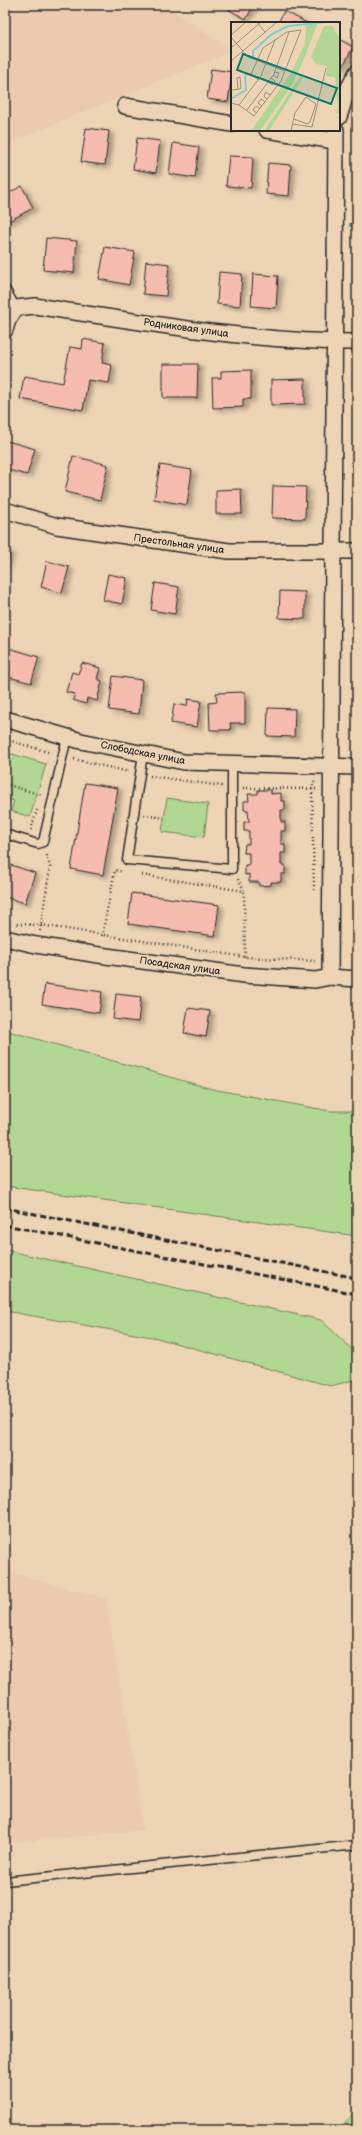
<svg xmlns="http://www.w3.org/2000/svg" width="362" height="2135" font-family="'Balsamiq Sans',sans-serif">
  <defs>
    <filter id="shadow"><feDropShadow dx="4.5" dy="2.5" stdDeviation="2" flood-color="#0004"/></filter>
  </defs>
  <rect width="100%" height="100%" fill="#ecd4b4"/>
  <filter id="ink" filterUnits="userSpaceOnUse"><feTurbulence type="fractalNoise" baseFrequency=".025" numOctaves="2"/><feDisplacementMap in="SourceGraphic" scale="8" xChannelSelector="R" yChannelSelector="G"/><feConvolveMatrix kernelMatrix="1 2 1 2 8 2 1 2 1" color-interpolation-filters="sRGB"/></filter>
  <g filter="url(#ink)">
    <!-- built -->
    <g fill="#ebcaaf">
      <path d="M5,5H165L232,51L5,144Z"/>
      <path d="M5,1571L106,1599L143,1830L5,1843Z"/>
    </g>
    <!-- green -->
    <g fill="#b2d792" stroke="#6e815e">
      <path d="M5,752L46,764L30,817L11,811L14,801L5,798Z"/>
      <path d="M167,798L208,804L204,837L162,832Z"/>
      <path d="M5,1030L212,1089L330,1111H357V1236L5,1186Z"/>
      <path d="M5,1250L321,1320L357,1354V1379L331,1386L157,1338L5,1311Z"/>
      <path d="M357,2110V2130H334H338Z"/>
    </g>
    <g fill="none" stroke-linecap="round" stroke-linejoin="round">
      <!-- stream -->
      <path stroke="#5c8d90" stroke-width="4.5" d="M351,225L357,224"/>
    </g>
    <!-- building -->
    <g fill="#f6bcaf" stroke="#2b2b2b" filter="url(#shadow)">
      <path d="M232,5H254L246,19L229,10Z"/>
      <path d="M284,11L307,23H278Z"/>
      <path d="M339,39L353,47L341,70L339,68Z"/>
      <path d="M211,69L232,72L228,102L207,99Z"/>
      <path d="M86,128L109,131L105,165L81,162Z"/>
      <path d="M137,138L160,141L156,173L133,169Z"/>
      <path d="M173,143L199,147L195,178L169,174Z"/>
      <path d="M229,156L253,157L251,188L226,186Z"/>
      <path d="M268,163L291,165L289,196L266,194Z"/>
      <path d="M22,186L33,208L7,222L5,218V195Z"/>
      <path d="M46,238L77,241L74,273L43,270Z"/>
      <path d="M105,247L135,252L129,285L99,279Z"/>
      <path d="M146,261L169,264L166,296L143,294Z"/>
      <path d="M219,272L242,274L240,306L217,304Z"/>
      <path d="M253,274L278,276L276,308L251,306Z"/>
      <path d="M83,339L105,343L102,363L112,365L109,383L88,380L83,410L20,399L24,376L63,383L70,347L82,349Z"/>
      <path d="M163,364H198L197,398H163Z"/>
      <path d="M251,370V399H243V407L213,408L212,378H221V371Z"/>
      <path d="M305,379V404L271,405V380Z"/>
      <path d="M7,441L35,449L27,475L5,469Z"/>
      <path d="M73,456L108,465L100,500L65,492Z"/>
      <path d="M160,465L192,470L187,505L154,499Z"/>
      <path d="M273,486L306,487L305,519L272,518Z"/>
      <path d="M241,489L242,514H216V490Z"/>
      <path d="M5,549L10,551L5,570Z"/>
      <path d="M47,561L69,567L62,593L41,587Z"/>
      <path d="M108,574L127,578L122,604L103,600Z"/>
      <path d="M155,583L179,587L175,614L151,610Z"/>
      <path d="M280,591L305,592V619L279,618Z"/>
      <path d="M5,647L39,657L31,683L5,676Z"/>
      <path d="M82,663L100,668L97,679L102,681L97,701L87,698L86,704L73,700L75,694L66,692L72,672L78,674Z"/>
      <path d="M113,676L142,680L139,714L109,710Z"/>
      <path d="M245,692V723H230L231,730H210L209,703L217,702L216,693Z"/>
      <path d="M188,699L201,701L197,727L171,723L174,704L187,706Z"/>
      <path d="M268,708L295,709L294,737L267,736Z"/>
      <path d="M85,783L118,788L103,875L71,869Z"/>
      <path d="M258,790H271V794L281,793V801H285V810H281V822H285V831H281V844H285V853H281V865H285V874H281V882H271V885L259,886V882H249V874L245,875V865H249V853H244L245,844H249V831H244V822H249L248,810H244V801H249L248,794H258Z"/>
      <path d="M5,863L35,873L25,903L5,897Z"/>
      <path d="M132,893L219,905L215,936L128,924Z"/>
      <path d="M45,984L102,992L99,1013L42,1004Z"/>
      <path d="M116,994L141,997L138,1022L113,1019Z"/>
      <path d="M188,1008L210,1011L206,1037L184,1033Z"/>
    </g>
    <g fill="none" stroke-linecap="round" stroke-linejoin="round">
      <!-- service casing -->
      <g stroke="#2b2b2b" stroke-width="11">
        <g id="service">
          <path d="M5,289L16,308"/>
          <path d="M143,754L127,860L232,869V764"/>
          <path d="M5,834L38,844L43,842L67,737"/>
          <path d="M5,1881L357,1845"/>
        </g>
      </g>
      <!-- minor casing -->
      <g stroke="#2b2b2b" stroke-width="18">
        <g id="minor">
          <path d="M125,106L232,124"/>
          <path d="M339,117L347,91L357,72"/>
          <path d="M267,130L335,141"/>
          <path d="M5,330L8,320L16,308L35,306C142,322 249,342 357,342"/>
          <path d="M5,510L57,526L229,551H357"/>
          <path d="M5,719L81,741L184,762L357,767"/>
          <path d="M5,938L36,945L99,955L244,975L315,980L330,977L357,979"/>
          <path d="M330,977L336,130"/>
        </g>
      </g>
      <!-- path -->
      <g stroke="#2b2b2b" stroke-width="2.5" stroke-dasharray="1 3" stroke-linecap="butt">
        <path d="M5,739L51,753"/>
        <path d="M74,759L129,772"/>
        <path d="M150,776L222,786"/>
        <path d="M5,784L42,795"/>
        <path d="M243,788L318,789"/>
        <path d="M144,815L164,818"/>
        <path d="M31,830L37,810"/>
        <path d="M142,875L244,891L245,959"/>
        <path d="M238,879L244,890"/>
        <path d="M314,890L312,788L315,779"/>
        <path d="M17,924L41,925L245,957L315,961"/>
        <path d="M40,931L50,867L46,852"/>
        <path d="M102,936L115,870L123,872"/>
      </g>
      <!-- service -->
      <use href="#service" stroke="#ecd4b4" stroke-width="8"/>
      <!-- minor -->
      <use href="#minor" stroke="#ecd4b4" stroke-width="15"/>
      <!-- rail -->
      <g stroke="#2b2b2b" stroke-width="3" stroke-dasharray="6 3" stroke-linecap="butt">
        <path d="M5,1208L357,1278"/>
        <path d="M5,1225L357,1294"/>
      </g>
    </g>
  </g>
  <g text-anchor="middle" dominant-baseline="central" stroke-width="3.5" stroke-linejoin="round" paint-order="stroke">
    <!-- street labels -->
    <g font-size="10" fill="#2b2b2b" stroke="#ecd4b4">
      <text transform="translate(186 328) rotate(8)">Родниковая улица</text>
      <text transform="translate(179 544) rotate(8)">Престольная улица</text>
      <text transform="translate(143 753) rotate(11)">Слободская улица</text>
      <text transform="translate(180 966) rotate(8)">Посадская улица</text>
    </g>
  </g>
  <!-- overview -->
  <g transform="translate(231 22)">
    <rect width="109" height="109" fill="#ecd4b4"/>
    <path d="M87,0L70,44L59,66L29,109H20L60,51L74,21L75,3ZM93,4H101L108,15V92L105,91L107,85L104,55L95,54L96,44L85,42L80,35ZM73,54L38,109H33L69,55Z" fill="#b2d792"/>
    <path fill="none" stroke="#7dcfd4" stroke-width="2" d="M22,35V29L41,12L57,4L95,0M0,77L15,68L14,54"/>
    <path fill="none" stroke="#9f907d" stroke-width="1" d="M26,0L34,10M0,13L15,0M0,15L17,35L54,49M0,26L30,0M0,39L46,0M14,53L20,52L27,58M42,53L46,56L48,51L44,50M37,60L41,63L44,59L40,56M0,68L9,67L10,66L9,55L6,56L7,67M36,77L33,74L35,70L39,73M0,81L8,83L23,94L50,59L70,8L56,10L32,26L20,52M8,83L30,54L44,18M31,84L27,81L30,77L34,80M16,88L43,52L58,10M26,91L22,88L25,84L29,87M62,102L81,105L95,46M60,109L64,91L75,75L85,82L79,100L76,102L63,97"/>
    <path fill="#0f766e" fill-opacity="0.15" stroke="#0f766e" stroke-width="2" d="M12,32L106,66L100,82L6,48Z"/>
    <rect width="109" height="109" fill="none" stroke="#2b2b2b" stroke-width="2"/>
  </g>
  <!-- margin -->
  <rect width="362" height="2135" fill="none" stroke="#ecd4b4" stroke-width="20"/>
  <rect x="10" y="10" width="342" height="2115" fill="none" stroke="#2b2b2b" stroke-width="1.5" filter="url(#ink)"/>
</svg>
